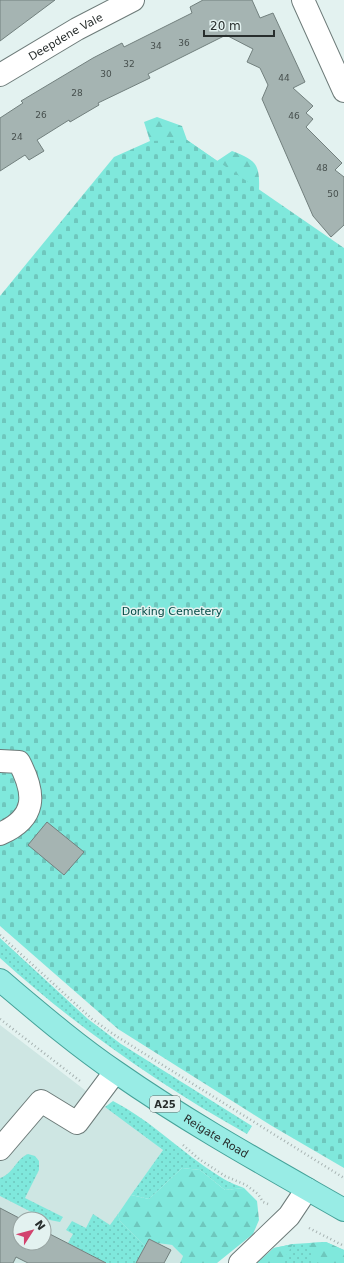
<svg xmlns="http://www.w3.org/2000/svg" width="344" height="1263" font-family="'DejaVu Sans',sans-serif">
  <defs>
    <pattern id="grass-dots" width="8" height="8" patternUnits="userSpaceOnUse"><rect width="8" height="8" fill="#7fe8dc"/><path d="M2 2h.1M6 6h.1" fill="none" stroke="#6ec7bd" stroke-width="1.8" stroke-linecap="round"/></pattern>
    <pattern id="forest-firs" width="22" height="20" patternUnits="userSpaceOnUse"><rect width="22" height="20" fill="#7fe8dc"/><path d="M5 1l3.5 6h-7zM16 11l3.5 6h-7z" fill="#6ec7bd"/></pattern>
    <pattern id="cemetery-stones" width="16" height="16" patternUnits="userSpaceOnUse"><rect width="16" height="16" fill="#7fe8dc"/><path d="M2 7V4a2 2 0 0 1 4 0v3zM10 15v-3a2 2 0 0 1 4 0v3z" fill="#6ec7bd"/></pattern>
  </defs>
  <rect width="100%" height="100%" fill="#e3f2f0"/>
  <!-- built -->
  <path fill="#cee6e3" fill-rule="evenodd" d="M0,1025L163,1150L118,1214L145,1246L149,1239L157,1243L172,1245L183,1256L180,1263H0ZM20,1219H44V1243H20Z"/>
  <!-- grass -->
  <g fill="url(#grass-dots)">
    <path d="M0,938L88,1019L121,1044L252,1126L247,1134C159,1085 74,1025 0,958Z"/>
    <path d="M113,1101C152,1121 182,1153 219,1176C226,1181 236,1185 244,1188L225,1190L200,1170L182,1168L149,1199L131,1195L163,1150L105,1107Z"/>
    <path d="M28,1154L35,1156L39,1161V1170L25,1198L63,1217L60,1222L45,1219L0,1196V1178C13,1174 16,1159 28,1154Z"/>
    <path d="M93,1214L110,1225L118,1214L120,1221L145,1246L136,1263H106L68,1243L73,1234L66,1230L72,1221L86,1228Z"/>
    <path d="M326,1242L344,1250V1263H257L274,1248L293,1244Z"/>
  </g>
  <!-- forest -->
  <g fill="url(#forest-firs)">
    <path d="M157,117L182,126L187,140L217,161L232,151C256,160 260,164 259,190L284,208L148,159L150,141L144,122Z"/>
    <path d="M182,1168L200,1170L225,1190L244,1188L257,1201L259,1220L253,1234L217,1263H180L183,1256L172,1245L157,1243L149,1239L145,1246L120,1221L118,1214L131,1195L149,1199Z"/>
    <path d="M326,1242L344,1250V1263H319L312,1259L309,1243Z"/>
    <path d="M293,1244L282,1263H257L274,1248Z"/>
  </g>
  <!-- cemetery -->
  <path fill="url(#cemetery-stones)" d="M187,140L344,248V1168L272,1126L118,1029L0,926V296L114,157L150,141Z"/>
  <!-- building -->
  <g fill="#a5b4b2" stroke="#72807e">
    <path d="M0,0H55L0,41Z"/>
    <path d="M203,0H252L260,18L273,13L305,82L293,88L313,106L306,113L313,119L306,127L342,163L335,170L344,177V225L331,237L313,216L262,99L268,85L260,68L247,62L253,49L226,35L148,74L150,78L98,103L99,105L70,122L69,120L37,140L44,151L29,160L25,155L0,171V118L23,103L21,101L93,58L122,43L124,47L192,13L190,7Z"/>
    <path d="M47,822L84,852L64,875L28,845Z"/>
    <path d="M0,1208L21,1219H20V1243H44V1231L106,1263H28L16,1257L13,1263H0Z"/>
    <path d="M149,1239L171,1250L164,1263H136Z"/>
  </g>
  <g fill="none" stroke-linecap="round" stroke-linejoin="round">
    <!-- minor casing -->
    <g stroke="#6d7b79" stroke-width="24">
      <g id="minor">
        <path d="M303,0L344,91"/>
        <path id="s1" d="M0,75L77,29L133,0"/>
        <path d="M0,761L19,762C36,794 37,818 0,834"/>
        <path d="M0,1149L41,1101L77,1123L115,1072"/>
        <path d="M240,1263L289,1216L307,1189"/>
      </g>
    </g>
    <!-- major casing -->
    <g stroke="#45a299" stroke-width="24">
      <g id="major">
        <path id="s2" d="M0,980C38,1012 75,1044 116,1072C189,1123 267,1166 344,1210"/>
      </g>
    </g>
    <!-- path -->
    <g stroke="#a7b3b2" stroke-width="2.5" stroke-dasharray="1 3" stroke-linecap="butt">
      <path d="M0,935L92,1019L116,1036L344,1178"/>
      <path d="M0,1019L80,1081"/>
      <path d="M183,1145L199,1159L225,1176L246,1185L258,1194L263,1202L268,1204"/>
      <path d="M309,1228L344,1246"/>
    </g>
    <!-- minor -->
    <use href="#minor" stroke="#fff" stroke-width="22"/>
    <!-- major -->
    <use href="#major" stroke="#98ece5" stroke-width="22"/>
  </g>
  <g text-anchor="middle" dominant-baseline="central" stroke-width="3" stroke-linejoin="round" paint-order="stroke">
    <!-- number labels -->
    <g font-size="9" fill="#47504e">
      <text x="184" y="43">36</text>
      <text x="156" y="46">34</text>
      <text x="129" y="64">32</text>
      <text x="106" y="74">30</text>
      <text x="284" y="78">44</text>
      <text x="77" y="93">28</text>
      <text x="41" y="115">26</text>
      <text x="294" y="116">46</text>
      <text x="17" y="137">24</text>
      <text x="322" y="168">48</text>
      <text x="333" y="194">50</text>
    </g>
    <!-- shield labels -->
    <rect fill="#e3f2f0" stroke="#606968" stroke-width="1" x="150" y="1096" width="30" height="16" rx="3"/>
    <g font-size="10" font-weight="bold" fill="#282e2d">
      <text x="165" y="1104">A25</text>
    </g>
    <!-- street labels -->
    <g font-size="11" fill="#282e2d" stroke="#e3f2f0">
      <text stroke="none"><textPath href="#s1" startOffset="76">Deepdene Vale</textPath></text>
      <text stroke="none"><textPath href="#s2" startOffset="267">Reigate Road</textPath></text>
    </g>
    <!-- park labels -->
    <g font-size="11" fill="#044b46" stroke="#e3f2f0">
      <text x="172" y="611">Dorking Cemetery</text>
    </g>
  </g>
  <!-- north arrow -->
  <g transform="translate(32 1231) rotate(54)"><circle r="19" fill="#e3f2f0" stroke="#98a4a2"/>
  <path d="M0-3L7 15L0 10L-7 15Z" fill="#d2436e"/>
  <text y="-6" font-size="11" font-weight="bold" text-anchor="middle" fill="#282e2d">N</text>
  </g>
  <!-- scale -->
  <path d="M204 30v6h70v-6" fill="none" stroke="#282e2d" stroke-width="2"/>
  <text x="210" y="30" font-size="12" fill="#282e2d" stroke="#e3f2f0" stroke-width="3" paint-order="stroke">20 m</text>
</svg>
